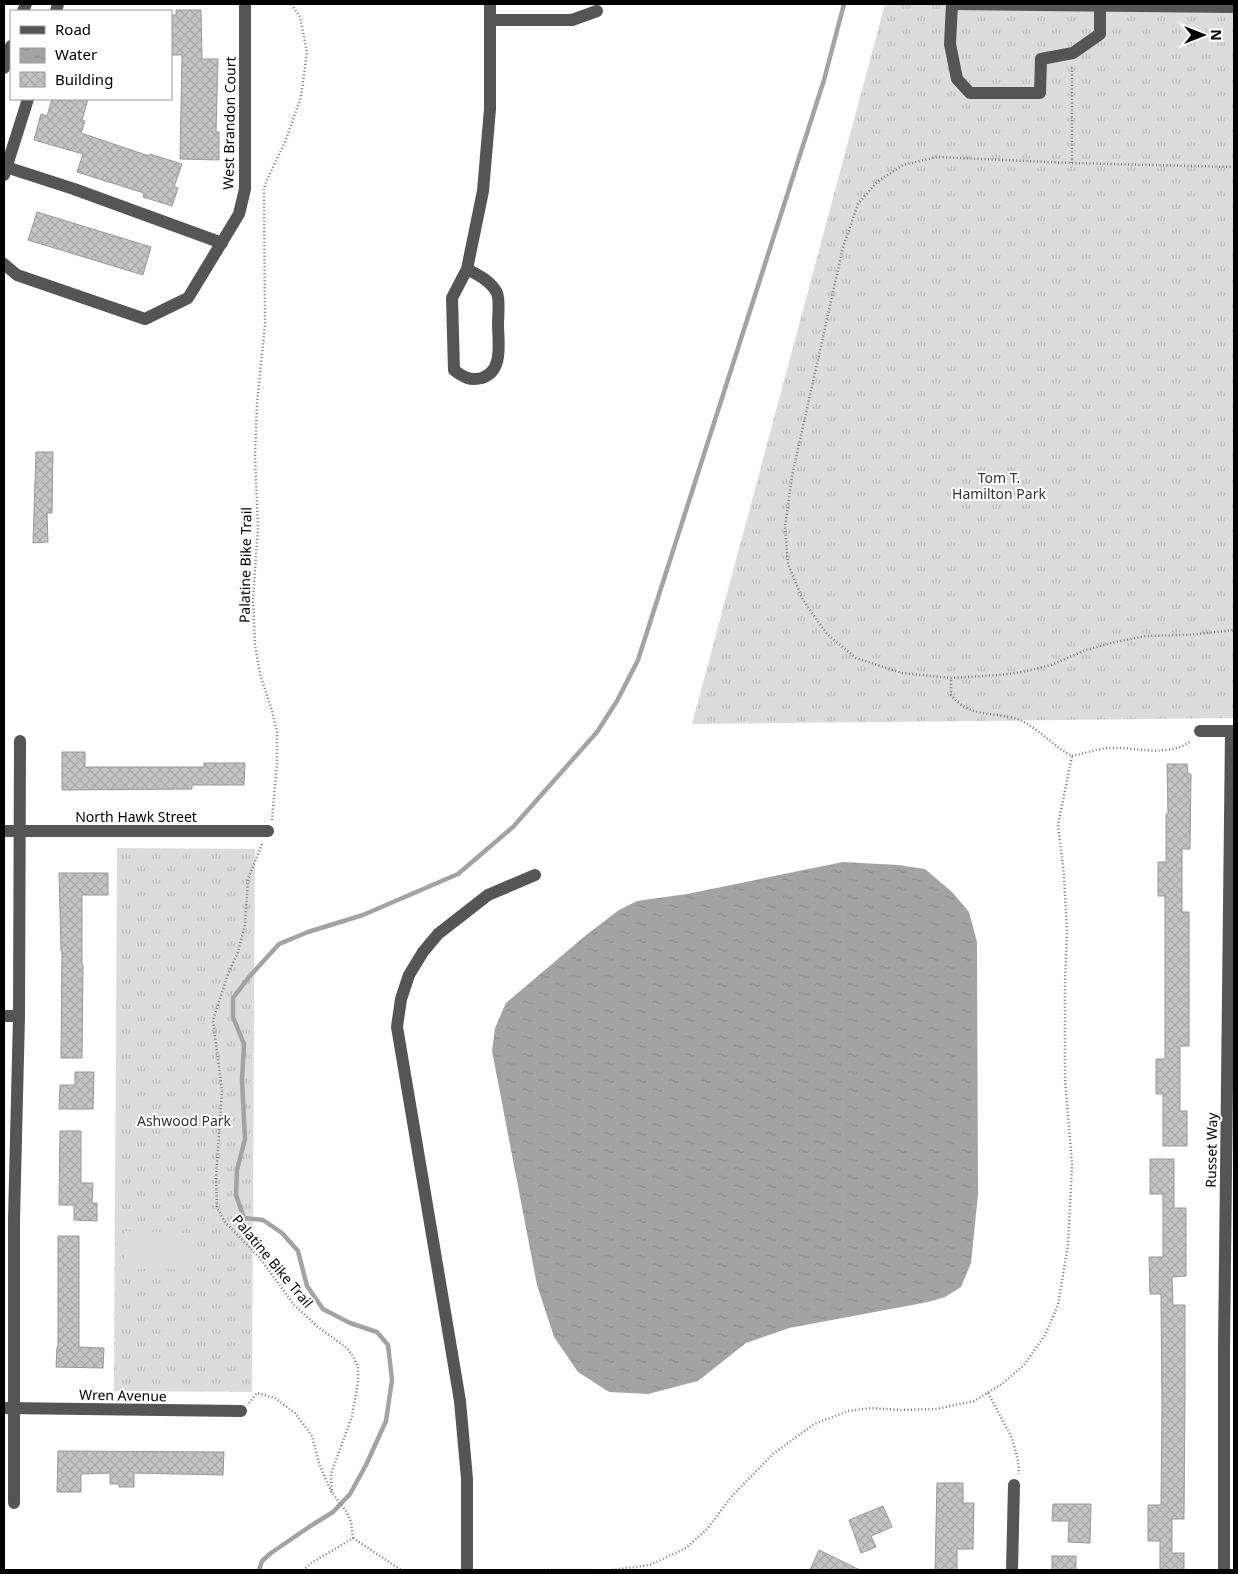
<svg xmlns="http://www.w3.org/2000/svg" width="1238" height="1574" font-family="'Noto Sans',sans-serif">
  <defs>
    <pattern id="grass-tufts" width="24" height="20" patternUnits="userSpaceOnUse" patternTransform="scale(1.25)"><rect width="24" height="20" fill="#dcdcdc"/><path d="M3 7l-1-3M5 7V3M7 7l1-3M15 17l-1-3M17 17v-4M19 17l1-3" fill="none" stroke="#bbb"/></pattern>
    <pattern id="water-ripples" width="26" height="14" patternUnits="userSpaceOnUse" patternTransform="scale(1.25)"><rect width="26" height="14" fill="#a3a3a3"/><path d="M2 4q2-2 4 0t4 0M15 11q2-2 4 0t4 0" fill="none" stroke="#8b8b8b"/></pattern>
    <pattern id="building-cross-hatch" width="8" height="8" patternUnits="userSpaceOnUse" patternTransform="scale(1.25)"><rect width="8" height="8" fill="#c4c4c4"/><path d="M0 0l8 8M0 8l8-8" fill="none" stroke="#a7a7a7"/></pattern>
  </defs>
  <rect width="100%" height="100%" fill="#fff"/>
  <!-- grass -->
  <g fill="url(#grass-tufts)">
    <path d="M885,4H1234V718L692,724Z"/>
    <path d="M117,848L255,849L252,1392L114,1391Z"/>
  </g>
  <!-- pitch -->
  <path fill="#dcdcdc" d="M125,1231L193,1233V1269H124Z"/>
  <!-- water -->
  <path fill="url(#water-ripples)" d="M843,862L898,865L925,869L952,892L969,912L977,942L978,1194L971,1263L961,1287L945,1297L928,1302L789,1328L746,1343L698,1381L648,1394L609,1392L578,1372L554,1337L537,1285L492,1051L495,1028L506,1003L585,936L619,910L637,901L687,894Z"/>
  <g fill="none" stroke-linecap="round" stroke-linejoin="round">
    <!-- stream -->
    <path stroke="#a3a3a3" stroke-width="4.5" d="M259,1570L262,1561L271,1553L309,1527L333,1512L350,1494L366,1465L386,1421L392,1380L388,1345L377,1332L350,1323L323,1309L307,1286L298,1251L282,1233L263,1220L244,1218L236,1195L237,1170L245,1139L242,1080L244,1044L233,1017V998L249,977L279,944L308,932L363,915L458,874L513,827L597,732L617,701L638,660L824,80L844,4"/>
  </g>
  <!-- building -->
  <g fill="url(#building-cross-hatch)" stroke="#999">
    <path d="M176,10H201L202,59H218L216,132H219V160L180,159L182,55H171V15H176Z"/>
    <path d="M52,99H88L82,120L85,121L81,133L149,156L150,154L182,164L174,187L178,188L172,206L143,197L144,193L77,172L83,154L34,140L41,114L47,116Z"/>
    <path d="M37,212L151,247L143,275L28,240Z"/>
    <path d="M36,452H53L52,513H47L48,542L33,543Z"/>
    <path d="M62,752H85V767H204V763H245L244,785H192V789L62,790Z"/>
    <path d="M1167,764H1187L1188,774H1191L1190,849H1182V912H1189V1046H1180V1111H1187V1146H1163V1094H1156V1059H1165V896H1158V862H1166V814H1168Z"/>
    <path d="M59,873H108V895H82V965H83L82,1058H61L62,951H61Z"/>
    <path d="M75,1072H94L93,1109H59L60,1085H75Z"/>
    <path d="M60,1131H81V1183H93L92,1203H97V1221L74,1220V1205H59Z"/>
    <path d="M1150,1159H1174V1208H1186V1276L1172,1277L1173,1305H1185V1391L1184,1519H1172V1553H1184V1570H1160V1541H1148V1505H1161L1162,1406L1161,1294H1150L1149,1257H1163V1194H1150Z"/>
    <path d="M58,1236H79V1347L104,1348L103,1368L56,1367L57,1347H58Z"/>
    <path d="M58,1451L224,1452L223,1475L134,1473V1487H119V1484H110V1473L81,1474V1492H57Z"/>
    <path d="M937,1483H963V1503H974L973,1549H957V1570H935Z"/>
    <path d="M1053,1504H1091L1090,1543L1068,1542L1069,1521H1052Z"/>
    <path d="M883,1506L892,1527L871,1536L876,1547L861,1553L849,1520Z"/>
    <path d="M819,1550L860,1570H810Z"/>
    <rect x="1052" y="1556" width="24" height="14"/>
  </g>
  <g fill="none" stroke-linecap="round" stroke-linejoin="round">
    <!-- path -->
    <g stroke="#777" stroke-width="2.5" stroke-dasharray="1 2.5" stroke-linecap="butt">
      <path d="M1072,163V67"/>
      <path d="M1234,167L1072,163L937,157L903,165L877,182L858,204L843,247L792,476L785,527L788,564L803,600L827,634L856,658L902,673L951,678L999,675L1022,672L1051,665L1086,650L1115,642L1146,636L1188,635L1234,630"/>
      <path d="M1072,756C1083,754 1095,749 1107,748C1131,746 1172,759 1191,740"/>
      <path d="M272,820L277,764V732L272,711L260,674L255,645L253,599L258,527L255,455L257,404L265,324L264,190L266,182L285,142L301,97L307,52L300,17L291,4"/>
      <path d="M262,844L248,879L245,925L238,952L228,974L213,1020L222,1091L216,1178L217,1208L225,1222L259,1257L294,1305L318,1327L347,1348L353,1356L358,1367V1383L352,1416L331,1474L332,1493"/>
      <path d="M988,1393L1012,1438L1018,1461L1019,1474"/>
      <path d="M249,1403L257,1393L275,1398L295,1413L312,1436L320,1466L332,1493L347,1512L351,1522L353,1538L313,1562L303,1570"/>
      <path d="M353,1538L401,1570"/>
      <path d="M544,1570H596"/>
      <path d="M612,1570L650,1565L686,1548L707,1529L732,1496L773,1454L814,1424L848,1411L871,1408L899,1410L936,1409L974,1401L1002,1384L1024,1365L1045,1335L1058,1305L1068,1245L1072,1164L1065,1079V984L1067,931L1064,875L1058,825L1072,756C1052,746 1035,724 1014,718C989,712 969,717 951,695V678"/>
    </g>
    <!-- minor -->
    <g stroke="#555" stroke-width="12">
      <path d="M952,4L950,44L957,79L970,93H1040L1041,59L1073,53L1100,34V4"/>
      <path d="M952,4L1234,7"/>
      <path d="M23,11L26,4"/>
      <path d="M56,11L58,4"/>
      <path d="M490,20H572L597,11"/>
      <path d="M4,68L11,46"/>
      <path d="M6,167L74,189L222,243"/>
      <path d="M4,175L28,99"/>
      <path d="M4,264L17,275L145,319L188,298L239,214L245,189V4"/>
      <path d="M467,269C478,275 491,281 497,293C500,301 498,315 498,324C498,342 504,371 482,378C470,381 463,377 454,370L452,298L467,269L483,191L490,109V4"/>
      <path d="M1200,731H1234"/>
      <path d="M4,831H268"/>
      <path d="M4,1016H19"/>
      <path d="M4,1408L241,1411"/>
      <path d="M14,1503V1219L19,1016L20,741"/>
      <path d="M467,1570V1479L460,1401L397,1027L401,999L409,975L423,952L438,934L488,895L535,875"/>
      <path d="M1012,1570L1014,1485"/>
      <path d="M1224,1570V1349L1231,731"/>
    </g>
  </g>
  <g text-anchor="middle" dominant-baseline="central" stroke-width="4" stroke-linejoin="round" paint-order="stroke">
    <!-- street labels -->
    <g font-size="14" fill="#000" stroke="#fff">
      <text transform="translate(229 123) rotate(-89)">West Brandon Court</text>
      <text transform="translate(245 565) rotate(-89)">Palatine Bike Trail</text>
      <text x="136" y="816">North Hawk Street</text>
      <text transform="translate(1211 1150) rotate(-89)">Russet Way</text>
      <text transform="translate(273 1261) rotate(50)">Palatine Bike Trail</text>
      <text transform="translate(123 1395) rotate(1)">Wren Avenue</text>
    </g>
    <!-- park labels -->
    <g font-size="14" fill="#333" stroke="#fff">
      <text x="999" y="477">Tom T.<tspan x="999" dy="16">Hamilton Park</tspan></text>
      <text x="184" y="1120">Ashwood Park</text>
    </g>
  </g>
  <!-- border -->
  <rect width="1238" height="1574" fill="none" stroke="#000000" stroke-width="10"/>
  <!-- legend -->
  <rect x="10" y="10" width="162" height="90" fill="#ffffff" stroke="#999999"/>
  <rect x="20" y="26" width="25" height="8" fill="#555555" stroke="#999999"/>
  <text x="55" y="35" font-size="15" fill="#000000">Road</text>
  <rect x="20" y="48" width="25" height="15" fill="url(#water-ripples)" stroke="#999999"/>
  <text x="55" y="60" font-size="15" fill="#000000">Water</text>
  <rect x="20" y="72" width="25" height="15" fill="url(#building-cross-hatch)" stroke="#999999"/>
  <text x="55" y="85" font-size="15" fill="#000000">Building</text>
  <!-- north arrow -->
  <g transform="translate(1203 35) rotate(90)" stroke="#ffffff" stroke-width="4" paint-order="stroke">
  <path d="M0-4L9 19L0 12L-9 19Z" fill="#000000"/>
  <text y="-8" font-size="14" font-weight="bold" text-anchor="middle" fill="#000000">N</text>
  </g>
</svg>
